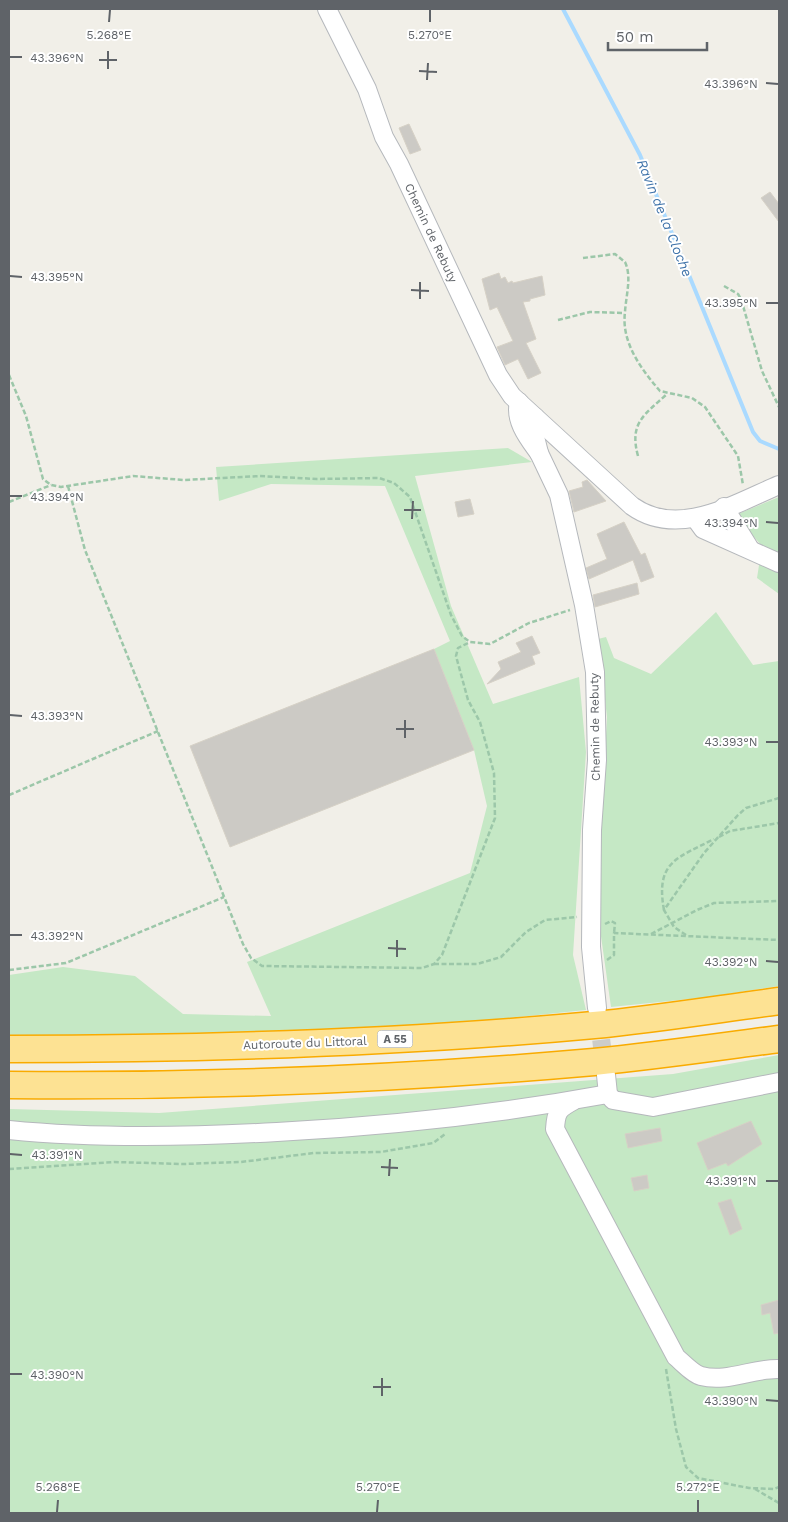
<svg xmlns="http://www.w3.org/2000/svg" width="788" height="1522" font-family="'Work Sans',sans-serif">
  <rect width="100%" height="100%" fill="#f1efe8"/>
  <!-- green -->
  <g fill="#c5e8c5">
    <path d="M508,448L532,462L415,476L451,606L493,704L579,677L586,752L573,955L586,1010L442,1025L184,1035L9,1036V975L63,967L135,976L183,1014L271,1016L247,962L470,873L487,806L474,750L434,649L450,641L385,486L271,484L219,501L216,467Z"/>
    <path d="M779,497V594L757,578L762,546L744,526L738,514Z"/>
    <path d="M716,612L753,665L779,661V986L709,997L611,1007L597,908L607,717L598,639L606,637L614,658L651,674Z"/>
    <path d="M779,1055V1513H9V1109L159,1113L673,1074Z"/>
  </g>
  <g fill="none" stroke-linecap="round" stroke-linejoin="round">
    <!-- stream -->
    <path stroke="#aadaff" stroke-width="4" d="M563,9L640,155L753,432L760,441L779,449"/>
  </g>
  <!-- building -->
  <g fill="#cccac5" stroke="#d6d1c6">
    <path d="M409,124L421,150L410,154L399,128Z"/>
    <path d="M770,192L779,204V222L761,198Z"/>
    <path d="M499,273L501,279L505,277L508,283L512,281L513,283L542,276L545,295L530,299V301L523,302L536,339L526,343L541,373L528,379L518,359L505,365L497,347L513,341L497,307L490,310L482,279Z"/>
    <path d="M587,480L606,501L574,512L569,491L583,487L582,482Z"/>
    <path d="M470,499L474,514L458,517L455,502Z"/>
    <path d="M624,522L641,555L645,553L654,577L641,582L633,560L589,579L586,568L607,559L597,534Z"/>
    <path d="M637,583L639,594L595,607L593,595Z"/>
    <path d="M532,636L540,653L532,656L535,664L487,684L501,669L498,662L521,652L516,643Z"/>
    <path d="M434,649L474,750L230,847L190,746Z"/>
    <path d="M751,1121L762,1144L728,1166L726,1163L708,1170L697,1143Z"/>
    <path d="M660,1128L662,1141L628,1148L625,1134Z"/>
    <path d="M647,1175L649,1188L634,1191L631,1178Z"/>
    <path d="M731,1199L742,1229L730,1235L718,1203Z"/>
    <path d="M779,1300V1333L774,1334L770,1313L762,1315L761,1305Z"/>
  </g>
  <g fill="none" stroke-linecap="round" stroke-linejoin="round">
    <!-- minor-tunnel -->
    <path stroke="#ccccc8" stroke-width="18" stroke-dasharray="18 9" stroke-linecap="butt" d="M598,1013L605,1072"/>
    <!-- minor casing -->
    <g stroke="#b5b8bc" stroke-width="20">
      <g id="minor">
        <path d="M327,9L367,89L384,137L399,164L498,375L512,396L632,506C678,539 734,504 779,485"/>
        <path d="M519,402C514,421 529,439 539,453L534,433L535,417"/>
        <path d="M539,453L559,495L584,605L595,672L597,760L592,830L591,947L597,1008"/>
        <path d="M724,507L750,549"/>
        <path d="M695,518L703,529L779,563"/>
        <path d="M606,1075L608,1094L613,1100L653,1107L779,1082"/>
        <path d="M573,1101C558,1109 556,1112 555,1129L676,1357C683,1363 693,1374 701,1376C727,1383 753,1368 779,1369"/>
        <path d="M9,1130C98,1139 188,1137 277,1132C388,1126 499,1114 608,1094"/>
      </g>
    </g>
    <!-- highway casing -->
    <g stroke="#f9ab00" stroke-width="29">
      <g id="highway">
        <path d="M9,1049C204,1049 400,1043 594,1025C656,1019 718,1009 779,1001"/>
        <path d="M9,1085C204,1087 400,1079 594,1062C656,1056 718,1047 779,1039"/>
      </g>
    </g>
    <!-- path -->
    <g stroke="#9cc7a9" stroke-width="2.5" stroke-dasharray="5 2.5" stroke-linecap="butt">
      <path d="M583,258L615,254L625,262C632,277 626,295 625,312C621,342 641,369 660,391L692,398L705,407L738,456L743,485"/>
      <path d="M724,286L738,294L741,299L762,371L779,407"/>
      <path d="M558,320L590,312L624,313"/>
      <path d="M9,375L26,416L43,479L51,485L61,487L133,476L184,480L260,476L317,479L379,478L394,483L410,497L451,615L462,636L470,642L490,644L529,623L570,610"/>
      <path d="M638,456C629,423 644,415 667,394"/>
      <path d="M68,486L85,550L243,944L251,958L262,966L422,968L434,964L442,955L495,818L494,773L480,722L468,700L456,656L458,648L470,642"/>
      <path d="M9,502L51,485"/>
      <path d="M9,795L158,731"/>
      <path d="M719,837L730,831L779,823"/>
      <path d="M664,910C655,861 678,858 714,839"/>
      <path d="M605,924L611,921L615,923L614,933"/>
      <path d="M651,934L697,910L714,903L779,901"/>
      <path d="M686,935L674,927L664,910L704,853L738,815L746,808L779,798"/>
      <path d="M607,960L614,955V933L779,940"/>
      <path d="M434,964H477L501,957L526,932L545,920L577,917"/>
      <path d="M9,970L66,963L224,897"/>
      <path d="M9,1169L114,1162L183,1164L241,1162L314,1153L381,1152L433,1143L445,1134"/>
      <path d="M666,1369L676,1429L686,1467L698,1478L749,1488L774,1489L779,1487"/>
      <path d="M755,1489L779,1503"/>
    </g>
    <!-- minor -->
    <use href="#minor" stroke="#fff" stroke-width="18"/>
    <!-- highway -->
    <use href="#highway" stroke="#fde293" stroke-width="26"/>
  </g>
  <!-- ticks -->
  <path fill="none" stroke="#5f6368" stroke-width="2" d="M109,22L110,10M430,22V10M10,57H22M99,60H117M108,69V51M419,71L437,72M427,80L428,63M766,83L778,84M10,276L22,277M411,290L429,291M420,299V282M766,303H778M10,496H22M404,510H421M412,519L413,501M766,522L778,523M10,715L22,716M396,729H414M405,738V720M766,742H778M10,935H22M388,948L406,949M397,957V940M766,961L778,962M10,1154L22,1155M381,1167L398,1168M389,1176L390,1159M766,1181H778M10,1374H22M373,1387H391M382,1396V1378M766,1400L778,1401M57,1512L58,1500M377,1512L378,1500M698,1512V1500"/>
  <g text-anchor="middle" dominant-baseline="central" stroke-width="4" stroke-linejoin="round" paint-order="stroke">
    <!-- shield labels -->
    <rect fill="#fff" stroke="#8f9295" stroke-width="1" x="377.5" y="1030.5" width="35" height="17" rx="4"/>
    <g font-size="11" font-weight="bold" fill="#5f6368">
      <text x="395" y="1039">A 55</text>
    </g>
    <!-- street labels -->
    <g font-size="12" fill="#5f6368" stroke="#fff">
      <text transform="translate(431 233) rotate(65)">Chemin de Rebuty</text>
      <text transform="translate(595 727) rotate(-91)">Chemin de Rebuty</text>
      <text transform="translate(305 1043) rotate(-2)">Autoroute du Littoral</text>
    </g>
    <!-- water labels -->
    <g font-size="14" font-style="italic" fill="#4174aa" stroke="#fff">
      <text transform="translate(665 218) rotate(68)">Ravin de la Cloche</text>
    </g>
  </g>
  <g font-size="12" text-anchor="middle" fill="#5f6368" stroke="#fff" stroke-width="4" stroke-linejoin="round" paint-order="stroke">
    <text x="109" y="39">5.268°E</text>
    <text x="430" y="39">5.270°E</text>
    <text x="57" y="62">43.396°N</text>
    <text x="731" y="88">43.396°N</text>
    <text x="57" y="281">43.395°N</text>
    <text x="731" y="307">43.395°N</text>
    <text x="57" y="501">43.394°N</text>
    <text x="731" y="527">43.394°N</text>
    <text x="57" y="720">43.393°N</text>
    <text x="731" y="746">43.393°N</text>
    <text x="57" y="940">43.392°N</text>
    <text x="731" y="966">43.392°N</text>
    <text x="57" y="1159">43.391°N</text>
    <text x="731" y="1185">43.391°N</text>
    <text x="57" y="1379">43.390°N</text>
    <text x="731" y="1405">43.390°N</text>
    <text x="58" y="1491">5.268°E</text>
    <text x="378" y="1491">5.270°E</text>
    <text x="698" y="1491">5.272°E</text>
  </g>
  <!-- border -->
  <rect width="788" height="1522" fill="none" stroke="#5f6368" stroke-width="20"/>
  <!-- scale -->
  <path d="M608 42v8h99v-8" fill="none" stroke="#5f6368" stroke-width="2.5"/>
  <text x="616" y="42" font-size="15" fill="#5f6368" stroke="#ffffff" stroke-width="4" paint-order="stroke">50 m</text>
</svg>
